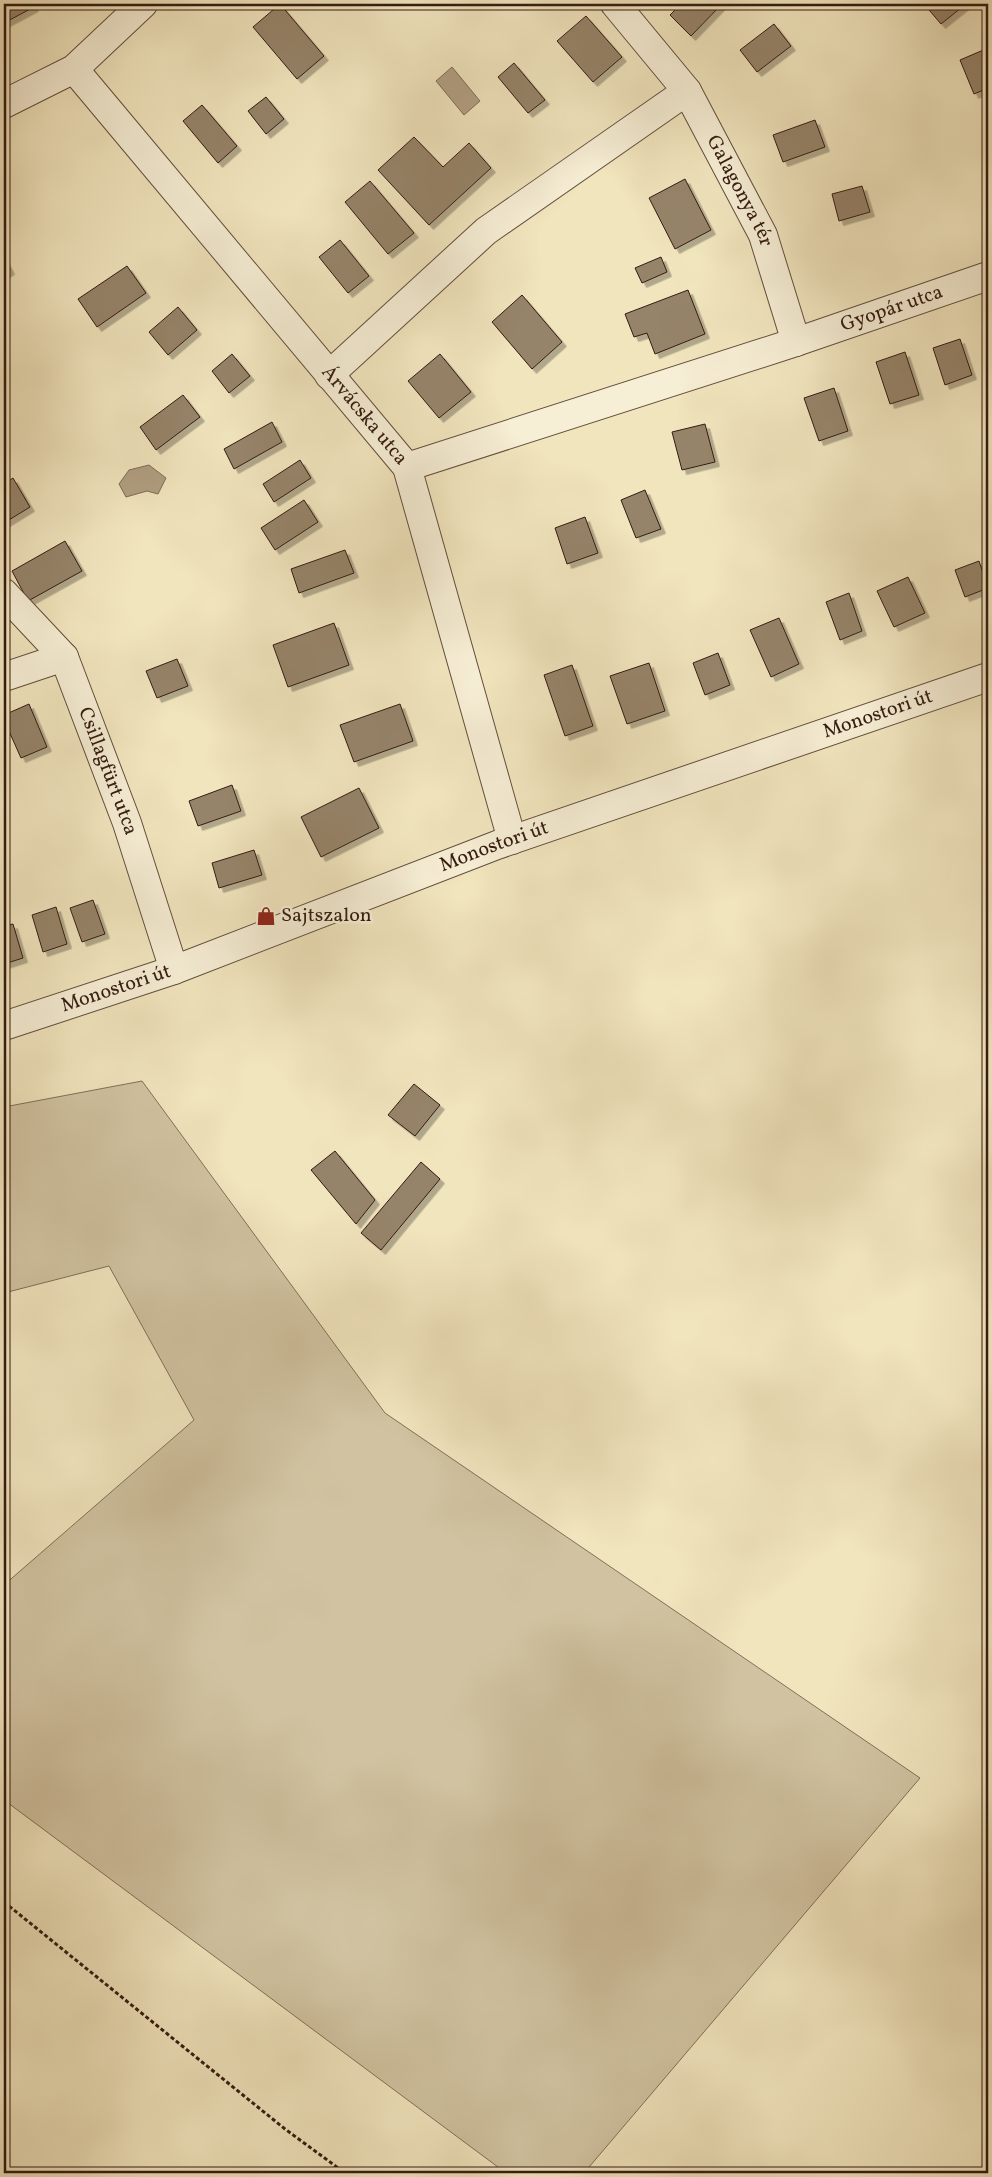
<svg xmlns="http://www.w3.org/2000/svg" width="992" height="2177" font-family="Vollkorn,serif">
  <defs>
    <filter id="shadow"><feDropShadow dx="4.5" dy="4.5" stdDeviation="0" flood-color="#0004"/></filter>
  </defs>
  <rect width="100%" height="100%" fill="#f1e5be"/>
  <filter id="stains"><feTurbulence type="fractalNoise" baseFrequency=".004" numOctaves="4"/><feColorMatrix values="0 0 0 0 .2 0 0 0 0 .09 0 0 0 0 .02 0 0 0 .5 -.17"/></filter>
  <radialGradient id="worn" r=".72"><stop offset=".6" stop-color="#630" stop-opacity="0"/><stop offset="1" stop-color="#630" stop-opacity=".3"/></radialGradient>
  <!-- green -->
  <path fill="#d1c3a1" stroke="#826f59" d="M142,1081L385,1413L920,1778L584,2173H506L4,1800V1585L194,1420L109,1266L4,1293V1107Z"/>
  <!-- water -->
  <g fill="#b1a083" stroke="#7f6b55">
    <path d="M452,67L480,101L464,115L436,81Z"/>
    <path d="M149,465L166,478L158,494L147,491L126,497L119,484L129,470Z"/>
  </g>
  <!-- building -->
  <g fill="#96846b" stroke="#341b11" filter="url(#shadow)">
    <path d="M4,4H32L34,7L4,23Z"/>
    <path d="M280,4L324,56L297,79L253,27Z"/>
    <path d="M681,4H719L721,5L691,36L670,15Z"/>
    <path d="M924,4H966L941,24Z"/>
    <path d="M586,16L622,57L593,82L557,41Z"/>
    <path d="M774,24L791,46L757,72L740,50Z"/>
    <path d="M988,48V88L974,94L960,60Z"/>
    <path d="M514,63L545,100L528,113L498,77Z"/>
    <path d="M266,97L284,119L266,134L248,111Z"/>
    <path d="M202,105L237,146L218,163L183,121Z"/>
    <path d="M815,120L825,147L783,162L773,135Z"/>
    <path d="M988,130V149L983,131Z"/>
    <path d="M414,137L443,167L469,143L491,168L429,225L378,170Z"/>
    <path d="M685,179L711,230L675,249L649,198Z"/>
    <path d="M370,181L414,233L388,254L345,202Z"/>
    <path d="M862,186L870,212L839,221L832,194Z"/>
    <path d="M340,240L369,276L348,293L319,257Z"/>
    <path d="M661,257L667,272L642,283L635,268Z"/>
    <path d="M4,258L10,270L4,274Z"/>
    <path d="M127,266L146,293L97,327L78,299Z"/>
    <path d="M688,290L705,334L655,354L647,333L634,337L625,314Z"/>
    <path d="M522,295L562,342L532,369L492,322Z"/>
    <path d="M178,307L197,330L168,355L149,332Z"/>
    <path d="M960,339L972,375L945,385L933,348Z"/>
    <path d="M905,352L919,395L890,404L876,362Z"/>
    <path d="M232,354L250,376L229,393L212,371Z"/>
    <path d="M440,354L471,392L439,418L408,381Z"/>
    <path d="M834,388L848,431L819,441L804,398Z"/>
    <path d="M183,395L200,417L156,450L140,427Z"/>
    <path d="M272,422L282,442L234,469L224,449Z"/>
    <path d="M705,424L715,462L682,470L672,432Z"/>
    <path d="M300,460L311,478L274,502L263,484Z"/>
    <path d="M13,478L30,507L4,523V484Z"/>
    <path d="M645,490L661,529L636,538L621,500Z"/>
    <path d="M304,500L318,522L275,550L261,528Z"/>
    <path d="M585,517L598,553L567,564L555,528Z"/>
    <path d="M65,541L82,571L28,601L12,571Z"/>
    <path d="M345,550L354,573L299,593L291,569Z"/>
    <path d="M979,561L988,588L965,597L955,570Z"/>
    <path d="M908,577L925,613L894,627L877,591Z"/>
    <path d="M849,593L862,631L840,640L826,602Z"/>
    <path d="M779,618L799,664L771,677L750,630Z"/>
    <path d="M334,623L349,665L288,687L273,645Z"/>
    <path d="M718,653L730,685L705,695L693,663Z"/>
    <path d="M177,659L188,686L157,698L146,671Z"/>
    <path d="M649,663L665,711L627,724L610,676Z"/>
    <path d="M572,665L593,726L565,736L544,675Z"/>
    <path d="M29,704L47,747L21,758L4,720V715Z"/>
    <path d="M400,704L413,741L354,762L340,725Z"/>
    <path d="M232,785L241,811L198,826L189,801Z"/>
    <path d="M359,788L379,828L321,857L301,817Z"/>
    <path d="M254,850L262,875L219,888L212,863Z"/>
    <path d="M93,900L105,934L82,942L70,908Z"/>
    <path d="M56,907L67,944L43,952L32,915Z"/>
    <path d="M13,924L23,958L4,964V926Z"/>
    <path d="M414,1084L440,1105L415,1136L388,1115Z"/>
    <path d="M335,1151L375,1200L356,1224L311,1170Z"/>
    <path d="M421,1162L440,1179L381,1250L361,1233Z"/>
  </g>
  <g fill="none" stroke-linecap="round" stroke-linejoin="round">
    <!-- minor casing -->
    <g stroke="#634e3c" stroke-width="30">
      <g id="minor">
        <path id="s1" d="M615,4L687,91L763,235L796,342"/>
        <path id="s2" d="M74,69L407,467L512,840"/>
        <path d="M4,104L74,69L143,4"/>
        <path d="M329,375L486,231L687,91"/>
        <path id="s3" d="M407,467L796,342L988,276"/>
        <path id="s4" d="M4,593L64,657L127,823L174,970"/>
        <path d="M4,677L64,657"/>
        <path id="s5" d="M4,1026L174,970L497,845L988,677"/>
      </g>
    </g>
    <!-- path -->
    <path stroke="#341b11" stroke-width="3" stroke-dasharray="4 2.5" stroke-linecap="butt" d="M4,1902L285,2129L345,2173"/>
    <!-- minor -->
    <use href="#minor" stroke="#f6eed5" stroke-width="28"/>
  </g>
  <!-- icons -->
  <defs>
    <g id="shop-bare" transform="scale(1.5)"><path d="M-5-2.5h2.3a2.7 3.5 0 0 1 5.4 0H5L5.5 6h-11ZM-1.5-2.5h3a1.5 2.3 0 0 0-3 0Z" fill="#8f2418" stroke="#f6eed5" stroke-width="2.5" paint-order="stroke"/></g>
  </defs>
  <g fill-rule="evenodd">
    <use href="#shop-bare" x="266" y="916"/>
  </g>
  <g text-anchor="middle" dominant-baseline="central" stroke-width="5" stroke-linejoin="round" paint-order="stroke">
    <!-- street labels -->
    <g font-size="20" fill="#341b11" stroke="#f6eed5">
      <text stroke="none"><textPath href="#s1" startOffset="226">Galagonya tér</textPath></text>
      <text stroke="none"><textPath href="#s3" startOffset="510">Gyopár utca</textPath></text>
      <text stroke="none"><textPath href="#s2" startOffset="452">Árvácska utca</textPath></text>
      <text stroke="none"><textPath href="#s5" startOffset="928">Monostori út</textPath></text>
      <text stroke="none"><textPath href="#s4" startOffset="210">Csillagfürt utca</textPath></text>
      <text stroke="none"><textPath href="#s5" startOffset="522">Monostori út</textPath></text>
      <text stroke="none"><textPath href="#s5" startOffset="118">Monostori út</textPath></text>
    </g>
    <!-- poi labels -->
    <g font-size="20" fill="#341b11" stroke="#f6eed5" text-anchor="start">
      <text x="281" y="916">Sajtszalon</text>
    </g>
  </g>
  <!-- margin -->
  <rect width="992" height="2177" fill="none" stroke="#f1e5be" stroke-width="20"/>
  <rect x="5" y="5" width="982" height="2167" fill="none" stroke="#341b11" stroke-width="2.5"/>
  <rect x="10" y="10" width="972" height="2157" fill="none" stroke="#341b11"/>
  <rect width="100%" height="100%" filter="url(#stains)"/>
  <rect width="100%" height="100%" fill="url(#worn)"/>
</svg>
